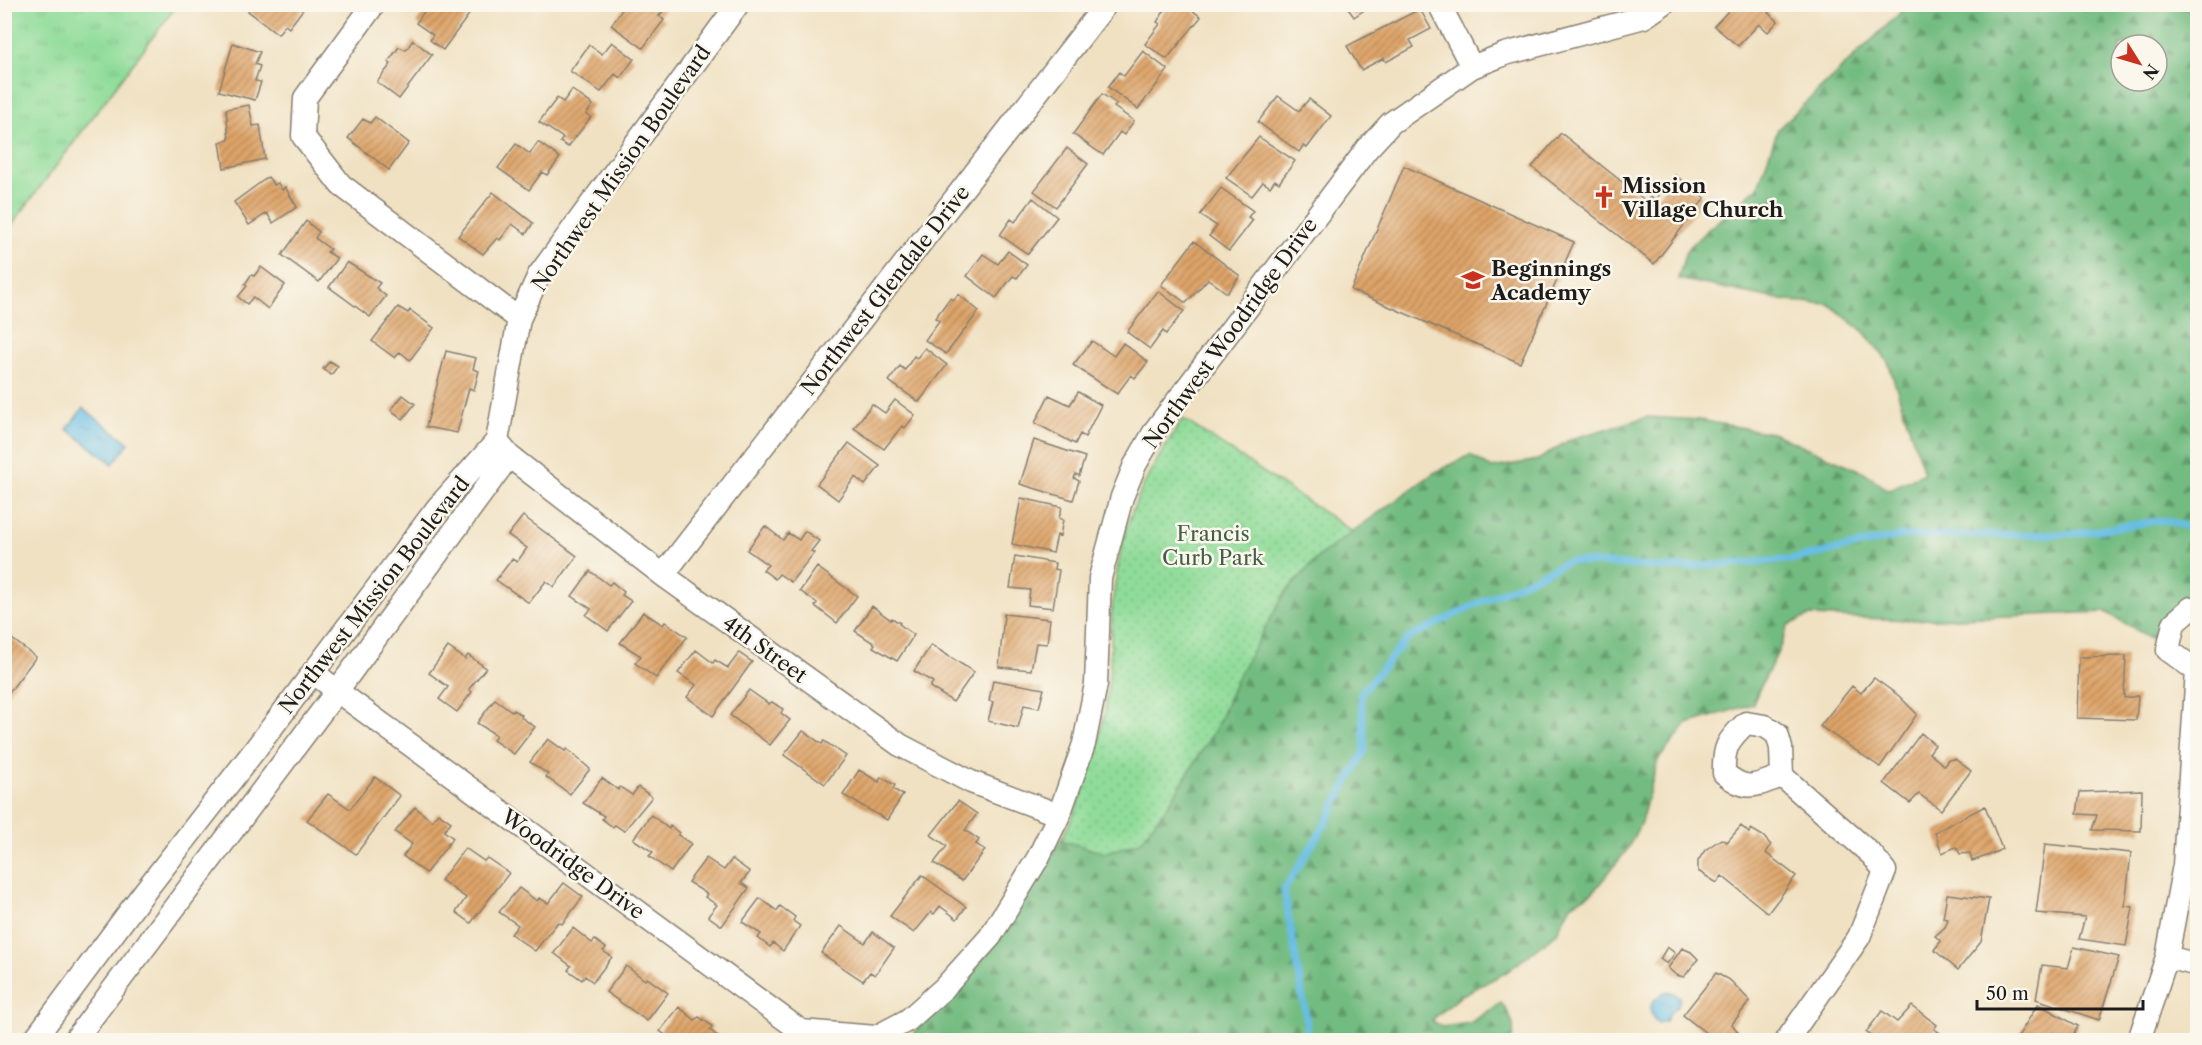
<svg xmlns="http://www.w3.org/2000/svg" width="2202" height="1045" font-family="'Libre Caslon Text',serif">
<defs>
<pattern id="grass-tufts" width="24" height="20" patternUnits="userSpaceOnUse" patternTransform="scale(1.5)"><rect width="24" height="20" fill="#8fdc99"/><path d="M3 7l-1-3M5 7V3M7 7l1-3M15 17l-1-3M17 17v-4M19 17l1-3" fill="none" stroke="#7bbc83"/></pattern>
<pattern id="forest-firs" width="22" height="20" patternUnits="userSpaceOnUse" patternTransform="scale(1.5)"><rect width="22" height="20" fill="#73bc81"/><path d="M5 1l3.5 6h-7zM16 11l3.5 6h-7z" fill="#5e9869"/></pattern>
<pattern id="park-dots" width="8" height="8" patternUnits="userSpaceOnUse" patternTransform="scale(1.5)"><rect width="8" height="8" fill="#8fdc99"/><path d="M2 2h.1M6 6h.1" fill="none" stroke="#7bbc83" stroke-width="1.8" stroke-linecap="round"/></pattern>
<pattern id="water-ripples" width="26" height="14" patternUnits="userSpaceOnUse" patternTransform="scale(1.5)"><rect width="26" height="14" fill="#67bee4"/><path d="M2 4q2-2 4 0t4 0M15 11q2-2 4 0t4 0" fill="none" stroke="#59a3c3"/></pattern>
<pattern id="building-hatch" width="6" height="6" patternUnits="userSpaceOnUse" patternTransform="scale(1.5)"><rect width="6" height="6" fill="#dea469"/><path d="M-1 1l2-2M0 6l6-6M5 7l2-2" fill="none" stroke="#b38556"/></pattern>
</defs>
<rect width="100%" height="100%" fill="#fbf7ec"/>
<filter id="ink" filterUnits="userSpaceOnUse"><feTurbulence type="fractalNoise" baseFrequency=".0167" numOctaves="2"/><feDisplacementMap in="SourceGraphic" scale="12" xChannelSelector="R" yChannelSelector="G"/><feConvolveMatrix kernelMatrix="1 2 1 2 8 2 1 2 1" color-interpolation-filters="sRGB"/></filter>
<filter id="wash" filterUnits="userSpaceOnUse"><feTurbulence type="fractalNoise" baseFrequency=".008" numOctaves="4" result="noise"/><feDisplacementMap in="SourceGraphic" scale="24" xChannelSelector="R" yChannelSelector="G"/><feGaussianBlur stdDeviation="1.35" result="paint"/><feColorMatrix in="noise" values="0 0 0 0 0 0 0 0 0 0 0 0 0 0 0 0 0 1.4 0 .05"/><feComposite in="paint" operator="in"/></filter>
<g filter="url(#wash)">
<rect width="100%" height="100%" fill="#f0e1c2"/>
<path fill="url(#grass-tufts)" stroke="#567c5a" stroke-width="1.5" d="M5,4L177,5L5,234L4,5Z"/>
<path fill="url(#forest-firs)" stroke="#486c4e" stroke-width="1.5" fill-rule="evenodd" d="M1903,5H2197V597L2191,596L2166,618L2152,639L2106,612L1909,620L1809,616L1788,625C1780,654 1764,676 1753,704L1687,724L1658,760L1641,822L1627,850L1593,892L1571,905L1556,934L1505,973L1462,995L1432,1020L1442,1027L1470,1023L1501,1003C1509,1012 1518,1028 1511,1040H918L914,1032L956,995L994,944L1061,840L1104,852L1171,801L1217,726L1237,678L1264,627L1285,593L1320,555L1434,473L1470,455L1492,468L1538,460L1571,439L1647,417L1699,420L1772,433L1864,472L1888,490L1924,473L1888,362L1865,333L1829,304L1787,301L1678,279L1686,251L1706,231L1758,187L1778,129L1900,13ZM2121,45H2157V81H2121Z"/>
<path fill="url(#park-dots)" stroke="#567c5a" stroke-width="1.5" d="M1183,419L1353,532L1320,555L1285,593L1237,678L1217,726L1171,801L1140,842L1104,853L1061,840C1086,794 1102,740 1108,688C1111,662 1111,636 1112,610C1114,584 1119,558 1125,533C1137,491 1159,455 1183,419Z"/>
<path fill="url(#water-ripples)" stroke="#426d80" stroke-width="1.5" d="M83,408L129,443L113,464L67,429Z
M1664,992L1674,993L1680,997L1678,1006L1672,1010L1666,1021L1658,1023C1644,1010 1652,1000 1664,992Z"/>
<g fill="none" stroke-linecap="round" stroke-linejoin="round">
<path stroke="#67bee4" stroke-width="7" d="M1308,1040L1306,1016L1284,890L1323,828L1365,750L1361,693L1407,639L1470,607L1569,561L1666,568L1789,560L1901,536L2072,534L2164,520L2198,530"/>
</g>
<g id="blocks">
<path fill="url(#building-hatch)" d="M253,4H307L289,28L285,25L278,34L248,11Z
M626,4H663L666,7L659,16L664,20L643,48L611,25Z
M1156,4H1184L1201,17L1167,59L1145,44L1160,24L1157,22L1165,10Z
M1345,4H1373L1354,17Z
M1731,4H1777L1768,13L1778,21L1768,32L1759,24L1738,46L1714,26L1733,6Z
M429,5H467L473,9L443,50L430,40L433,35L416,23Z
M1420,9L1431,29L1410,40L1414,47L1386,62L1384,58L1361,70L1347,46Z
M413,40L432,55L399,99L377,82L391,64L388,62L399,47L406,50Z
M612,42L634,59L620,78L615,74L601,92L570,71L589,45L602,54Z
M233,43L260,52L255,64L260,66L255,81L261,82L255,100L219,91Z
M1143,51L1168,70L1138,109L1108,87L1119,72L1124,76Z
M572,90L593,105L586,114L591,117L568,147L560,142L563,138L539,122L557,98L563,102Z
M1102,94L1117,104L1114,107L1134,121L1124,135L1120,132L1103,155L1073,134Z
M1278,96L1299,111L1309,99L1331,116L1307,148L1303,146L1299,152L1258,122Z
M249,105L253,126L260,125L265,159L224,168L220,142L229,140L226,109Z
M375,117L409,143L389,170L348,138L363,119L370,123Z
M1561,133L1647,202L1650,197L1655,200L1675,175L1705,198L1654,264L1532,167Z
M1259,137L1295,161L1279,183L1275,180L1270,187L1263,182L1252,196L1226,178Z
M538,142L560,158L547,175L542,172L529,190L498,168L516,144L530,154Z
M1067,148L1088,164L1056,207L1034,191Z
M1404,166L1574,242L1520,363L1351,290Z
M268,177L274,185L278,183L282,190L285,187L297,207L273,223L267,213L249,225L234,202Z
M1221,188L1253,211L1248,217L1253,220L1229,251L1209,236L1217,226L1200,215Z
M493,192L533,223L526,234L512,224L500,240L497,238L483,254L458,236Z
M1033,198L1057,217L1028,254L1000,235L1011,219L1015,222Z
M306,221L319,232L315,238L330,249L327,252L337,258L319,282L282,255Z
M1194,241L1240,276L1227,293L1208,279L1186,303L1161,285Z
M1008,251L1027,265L1017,278L1013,276L996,298L967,276L983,254L998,264Z
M347,262L380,283L376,288L386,296L370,317L329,287Z
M261,267L285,285L268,309L253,297L247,304L238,297L247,286L245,284L251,275L254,276Z
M1158,291L1184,311L1166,334L1163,331L1150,349L1127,332Z
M958,294L979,311L946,354L925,340L939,321L935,318L950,298L954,300Z
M398,307L408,313L410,310L434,328L410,360L400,352L395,358L372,341Z
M1092,341L1114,356L1123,343L1148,362L1135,378L1131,375L1117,394L1073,365Z
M925,348L947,365L919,402L889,381L900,366L905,370L914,356L917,358Z
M446,351L476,358L473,369L479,371L474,390L469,388L457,433L426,427Z
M330,361L338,366L331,375L323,369Z
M1078,392L1101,405L1085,437L1080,434L1075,444L1035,423L1049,395L1070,405Z
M403,395L415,404L403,419L391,410Z
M895,400L915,415L905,428L902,426L884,449L854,428L872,404L885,413Z
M1034,440L1085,457L1079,476L1076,474L1074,478L1079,481L1073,500L1020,484Z
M849,443L880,466L865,485L855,477L838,500L817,484Z
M1021,498L1062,507L1059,518L1063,520L1060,536L1057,535L1053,553L1012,544Z
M523,516L577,556L554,587L546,581L529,603L496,580L512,559L517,562L527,548L508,535Z
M765,526L783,540L788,533L799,540L805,531L819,541L811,551L814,553L791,582L779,574L775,579L763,570L768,565L747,550Z
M1015,556L1055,563L1054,569L1059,570L1053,608L1028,605L1030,590L1010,588Z
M817,567L857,596L837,623L815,606L817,603L800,591Z
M590,571L609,585L612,582L624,592L622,595L631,601L608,631L586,615L591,609L572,596Z
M872,606L891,620L892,618L900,623L899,624L914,635L897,661L873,647L875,644L855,631Z
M643,612L663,625L665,622L687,637L656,678L635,663L641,656L620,643Z
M1004,614L1050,619L1047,644L1036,643L1031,670L999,667Z
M4,633L36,657L4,699Z
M931,645L974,672L953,702L930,687L933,682L914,671Z
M448,647L465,659L468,655L486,668L469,689L472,692L457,712L439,699L448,687L429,673Z
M696,650L713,663L715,660L728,668L739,653L752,662L713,716L687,697L696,685L678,673Z
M2126,656L2124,698L2138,696L2136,720L2077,718L2079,657Z
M1874,678L1899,696L1917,714L1880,767L1820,726L1852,686L1861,693Z
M993,680L1044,689L1039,708L1024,705L1018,728L988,721L993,702L989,701Z
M749,690L769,704L772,702L783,709L781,713L790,720L770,745L730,715Z
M495,699L513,712L514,710L522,715L521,717L535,727L514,754L493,740L496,735L477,723Z
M803,731L822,744L824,741L846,756L825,784L784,755Z
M1921,733L1935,745L1929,753L1945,766L1947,760L1955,759L1971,771L1941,810L1919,794L1910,803L1884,783Z
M548,739L565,751L567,749L590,769L570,794L546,777L548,774L530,762Z
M859,770L879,782L881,777L895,785L893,789L903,795L887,820L843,795Z
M375,777L400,796L356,854L307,820L328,794L350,809Z
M602,778L618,790L620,787L632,795L638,787L652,797L624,831L615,825L613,827L602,819L604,816L583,803Z
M2142,790L2141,831L2092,830L2097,815L2077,814L2080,792Z
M958,801L977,814L965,830L979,840L976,844L985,850L962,881L934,863L947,846L931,835Z
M1985,806L2002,849L1990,855L1972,861L1970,853L1960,854L1956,847L1942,853L1935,832Z
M415,807L432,821L438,813L451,822L444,831L453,838L426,873L403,856L412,844L395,832Z
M651,815L669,829L670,826L679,833L678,835L691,844L671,872L649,856L653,852L633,839Z
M1741,826L1749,833L1751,829L1763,836L1771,845L1766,853L1796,876L1768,913L1722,876L1717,883L1698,871V861L1705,850L1721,839L1727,842Z
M2045,844L2131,853L2125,906L2133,907L2126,946L2079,939L2085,917L2036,913Z
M465,848L484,861L487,858L509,873L471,923L456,912L466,898L441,880Z
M706,858L724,870L732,859L750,872L741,883L749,888L722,926L708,916L717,905L705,897L707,894L688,882Z
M922,875L966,907L957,919L940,906L934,914L931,912L914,933L890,916Z
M564,883L583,897L562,924L558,922L535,951L511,934L518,925L499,912L519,888L537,901L539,898L548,903Z
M1947,894L1989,899L1981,942L1958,970L1934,950L1941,941L1935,936L1945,927L1948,919L1943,918Z
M760,898L777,911L780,906L795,917L793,921L800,926L783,951L773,943L770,947L758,938L761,934L742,922Z
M841,926L865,943L873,932L894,948L875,975L870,972L863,981L821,953Z
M573,928L592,943L595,940L606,948L603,951L612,957L593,982L585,976L582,980L568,970L571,966L554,953Z
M1667,947L1675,953L1667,964L1660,959Z
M2074,947L2119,957L2099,1020L2036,999L2042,965L2068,968Z
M1682,948L1691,952L1698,959L1684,977L1676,975L1668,968Z
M626,966L645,980L647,978L668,993L647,1021L606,992Z
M1716,973L1731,981L1750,1001L1732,1024L1738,1032L1731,1040H1715L1683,1015Z
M2038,1004L2078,1026L2070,1040H2016Z
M1912,1006L1937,1025L1934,1029L1942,1034L1938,1040H1877L1866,1032L1882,1011L1897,1022Z
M679,1007L695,1020L699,1017L712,1026L710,1030L719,1037L716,1040H672L660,1031Z"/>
</g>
</g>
<g filter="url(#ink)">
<use href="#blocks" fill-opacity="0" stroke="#867e6f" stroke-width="1.5"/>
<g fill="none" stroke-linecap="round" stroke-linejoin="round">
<g stroke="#867e6f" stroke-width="25">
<path id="minor" d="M374,4L305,98L303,136L341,185L519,319
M1439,4L1472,67
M500,445L509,456L663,575L900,745L971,782L1059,815
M663,575L1106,4
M2197,671L2168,650L2174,623L2191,608L2198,609
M313,672L337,691L801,1031L876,1037L908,1020L944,988L990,937L1038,858L1059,815L1084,744L1096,684L1100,578L1122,497L1135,465L1156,429L1367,149L1391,123L1472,67L1505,54L1644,17L1663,4
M1746,723L1765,726L1777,734L1781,748L1782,776C1756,785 1747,793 1724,773C1723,747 1728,740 1746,723Z
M1782,776L1872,855L1885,871L1859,937L1787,1040
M2167,957L2198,965
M34,1040L142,895L254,751L438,507L497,441L519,319L539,275L738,4
M75,1040L337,691L509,456
M2139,1040L2167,957L2184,865L2197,671"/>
</g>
<use href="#minor" stroke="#fff" stroke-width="22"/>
</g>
</g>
<defs>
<g id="church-bare" transform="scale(1.8)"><path d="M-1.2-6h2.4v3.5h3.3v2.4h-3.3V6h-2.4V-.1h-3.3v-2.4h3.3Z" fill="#c8321e" stroke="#fbf7ec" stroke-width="2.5" paint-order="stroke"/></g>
<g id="school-bare" transform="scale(1.8)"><path d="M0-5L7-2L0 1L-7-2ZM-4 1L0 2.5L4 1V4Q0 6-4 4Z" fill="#c8321e" stroke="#fbf7ec" stroke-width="2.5" paint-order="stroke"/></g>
</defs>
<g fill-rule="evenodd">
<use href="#church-bare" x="1604" y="197"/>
<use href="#school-bare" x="1473" y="280"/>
</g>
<g text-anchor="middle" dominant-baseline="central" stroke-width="5" stroke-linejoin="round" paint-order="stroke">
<g font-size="21" fill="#1c1c1c" stroke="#fbf7ec">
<text transform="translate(621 168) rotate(-55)">Northwest Mission Boulevard</text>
<text transform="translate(885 290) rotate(-52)">Northwest Glendale Drive</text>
<text transform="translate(1230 333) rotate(-54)">Northwest Woodridge Drive</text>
<text transform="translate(374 595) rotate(-52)">Northwest Mission Boulevard</text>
<text transform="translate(765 649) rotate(36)">4th Street</text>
<text transform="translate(573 864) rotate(36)">Woodridge Drive</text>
</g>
<g font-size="21" font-weight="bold" fill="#1c1c1c" stroke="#fbf7ec" text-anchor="start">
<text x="1622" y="185">Mission<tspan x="1622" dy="24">Village Church</tspan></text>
<text x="1491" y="268">Beginnings<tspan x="1491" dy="24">Academy</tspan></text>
</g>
<g font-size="21" fill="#445f48" stroke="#fbf7ec">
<text x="1213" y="533">Francis<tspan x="1213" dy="24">Curb Park</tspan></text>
</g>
</g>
<rect width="2202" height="1045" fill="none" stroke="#fbf7ec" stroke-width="24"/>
<g transform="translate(2139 63) rotate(127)"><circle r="28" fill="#fbf7ec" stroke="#a29f99" stroke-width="1.5"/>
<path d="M0-4.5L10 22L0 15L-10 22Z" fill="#c8321e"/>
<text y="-9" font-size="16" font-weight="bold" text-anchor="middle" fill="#1c1c1c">N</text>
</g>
<path d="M1977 1000v9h166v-9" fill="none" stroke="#1c1c1c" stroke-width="3"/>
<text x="1986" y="1000" font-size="18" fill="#1c1c1c" stroke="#fbf7ec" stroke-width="4.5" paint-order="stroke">50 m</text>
</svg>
